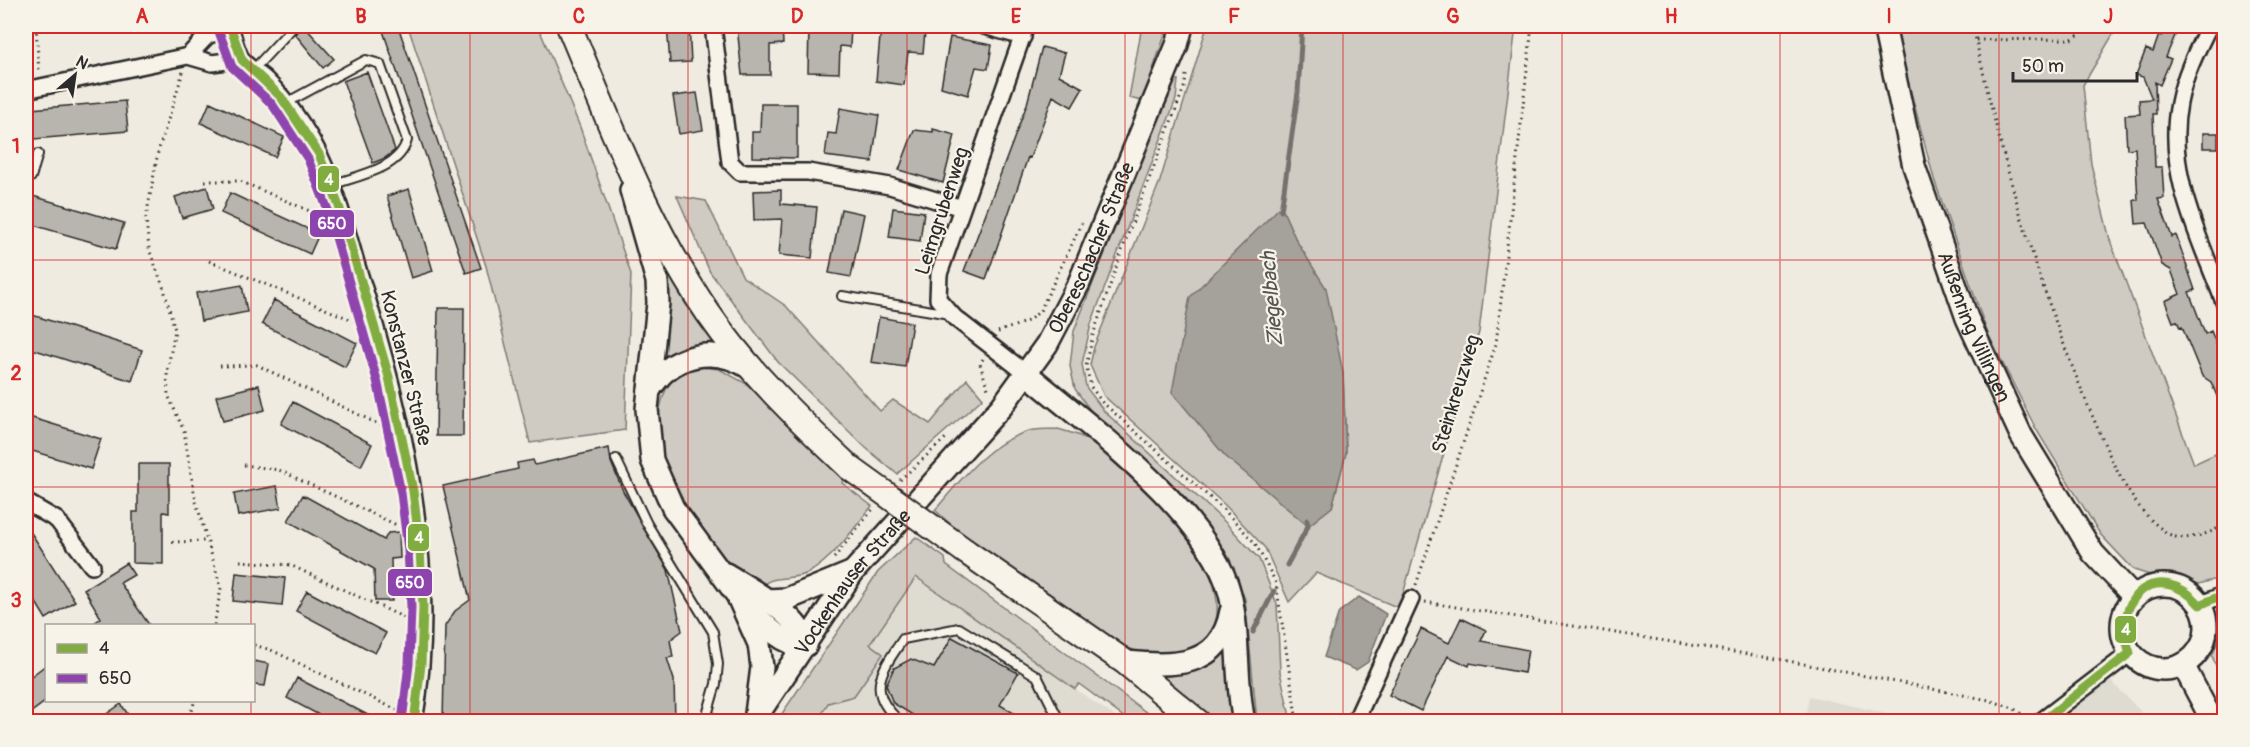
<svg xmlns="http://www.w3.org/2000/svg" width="2250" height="747" font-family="Pangolin,sans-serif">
<rect width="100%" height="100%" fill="#efebe0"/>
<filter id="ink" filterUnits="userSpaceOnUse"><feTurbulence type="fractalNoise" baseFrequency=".0167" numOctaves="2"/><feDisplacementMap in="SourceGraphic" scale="12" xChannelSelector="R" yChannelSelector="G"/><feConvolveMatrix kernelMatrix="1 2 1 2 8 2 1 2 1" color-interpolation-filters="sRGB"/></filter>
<g filter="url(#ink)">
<path fill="#dedbd1" d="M916,577L1121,721L818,722L828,703L854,696L880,652L870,644Z
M2111,681L2150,721L2054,722L2064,713Z
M1809,696L1920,721H1805Z"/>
<path fill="#cfcbc2" stroke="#7d7b76" stroke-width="1.5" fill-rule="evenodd" d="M408,26H538L580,127L631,274L625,430L530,443L486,266Z
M1142,26H1168L1142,101L1129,98Z
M1207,26H1516L1479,332L1399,608L1316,573L1289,602L1265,548L1226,506L1104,396L1090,365L1094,347L1160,181ZM1281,207L1296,240L1343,373L1346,453L1332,507Z
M1897,26H2118L2083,85L2091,164L2110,240L2194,464L2224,450V577L2199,584L2173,575L2153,576L2134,570L2100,534L2036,429L1987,332L1934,179L1899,47Z
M1178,80L1176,99L1091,324L1082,364L1086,387L1104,411L1225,522L1259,559L1277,604L1280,672L1291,721H1257L1245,599L1227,560L1218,543L1179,496L1095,417L1075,389L1070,366L1074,331L1173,81Z
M677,196L706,201L743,277L786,306L880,411L893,400L930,424L967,379L983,398L897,474L866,448L778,362L710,272Z
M659,258L685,303L720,351L662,366Z
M700,367L719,369L747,384L844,478L842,483L872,506C853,529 836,556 810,572C796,581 772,574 762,586C744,577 729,566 714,551C678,513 646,449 663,397C666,388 673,376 682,372C687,370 694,369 700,367Z
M1058,429C1067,432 1077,434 1084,438C1132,469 1267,590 1198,648C1182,661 1157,659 1138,652C1114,643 1094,625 1073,610C1034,583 995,557 957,530L935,510C961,480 986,445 1026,432C1035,428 1048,430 1058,429Z
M916,537L945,558L946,565L1158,721H1129L1079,684L1075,689L916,577L870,644L883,654L854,696L828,703L818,721H777L878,572Z
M2224,625V685L2212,656Z
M1231,630L1236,721H1212L1154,673C1201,673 1202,665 1231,630Z"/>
<path fill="#a4a29a" stroke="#74726e" stroke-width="1.5" d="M1281,206L1296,240L1326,288L1343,373L1346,453L1332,507L1308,526L1225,456L1172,392L1190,297Z
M1359,597L1386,614L1368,662L1356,670L1324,657L1339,612Z"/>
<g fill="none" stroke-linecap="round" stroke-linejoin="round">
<path stroke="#74726e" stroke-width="5" d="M1281,211L1298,92L1302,26
M1287,565L1308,526L1307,520
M1253,632L1274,591"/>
</g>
<path fill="#b8b5ae" stroke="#2b2b2b" stroke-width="1.5" d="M304,26L334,59L323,68L295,34Z
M390,26H398L481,268L466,273L382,28Z
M667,26H689L691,62L670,63Z
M737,26H782L783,44L770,45V75H742Z
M809,26H851L850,47L840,46L839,73L808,72Z
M881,26L925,32L923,53L908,52L904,85L876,81Z
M2167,26H2179L2166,57L2171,59L2160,85L2155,82L2156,114H2153L2155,167H2162L2164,198L2158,199L2172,237L2176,235L2185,261L2195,290L2189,292L2205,334L2211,331L2224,363V413L2211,382L2202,376L2182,327L2180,328L2177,321L2173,322L2165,301L2180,294L2171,270L2162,265L2147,223L2136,224L2134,200H2138L2135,148L2127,149L2125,115L2140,114L2139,100L2152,99L2143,77L2136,75L2146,49L2153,52L2159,35L2162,36Z
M950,37L992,45L988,69L976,67L968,95L941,87Z
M1042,47L1065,53L1059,75L1083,88L1072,107L1053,96L1030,158L1028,157L986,279L964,271L1027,104Z
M367,72L395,150L385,158L373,163L343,81Z
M697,93L703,130L679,134L673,96Z
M125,101L128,131L34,139L31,109Z
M210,102L284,137L275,157L201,123Z
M761,104H797V158L752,157V132H760Z
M840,108L879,115L872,162L825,156L828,133L836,134Z
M933,129L955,135L943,183L899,170L914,130L933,132Z
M2203,133H2218V148H2203Z
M207,187L213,209L182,218L175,197Z
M409,189L433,271L411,278L387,196Z
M781,190V204L817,207L812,258L779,255L782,219L754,220L753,191Z
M230,193L319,234L310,254L221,213Z
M26,194L124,223L116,249L26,223Z
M893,208L924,212L920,241L889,237Z
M841,209L864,214L851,277L829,273Z
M242,285L247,312L201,321L196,293Z
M274,300L357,343L345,367L262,324Z
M438,308H464L463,436H436Z
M26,313L142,350L132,381L26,347Z
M879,317L912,323L905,367L871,362Z
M259,385L265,410L223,421L216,396Z
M293,402L372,444L361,466L281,424Z
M26,416L101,439L91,469L26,449Z
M609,448L611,462L623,491L668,570L682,631L670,640L673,657L667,658L674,680L675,722H443L445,626L455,611L470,600L443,486L518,469L517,463L533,460L535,465Z
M138,464H169V513L163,512V564L133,563V512H138Z
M277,486L281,508L238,516L234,494Z
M303,495L384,540L388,533L399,532L400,558L391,559L392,601H375L374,569L288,521Z
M26,525L75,601L46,619L26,586Z
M126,563L134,575L120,583L150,626H90L101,618L84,589Z
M236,573L285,578L282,606L233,601Z
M307,591L386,633L375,653L296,611Z
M1461,618L1486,630L1481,641L1528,650L1524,673L1470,663L1469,666L1448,656L1421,711L1389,695L1421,629L1449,643Z
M952,637L1018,673L1000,705L1029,722H924L893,703L886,685L894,668L911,659L934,668Z
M254,661L269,664L265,686L254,685Z
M46,665V701L26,716V680Z
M297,678L381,722H332L287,698Z
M121,704L133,722H95Z"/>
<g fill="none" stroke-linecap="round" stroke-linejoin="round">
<g stroke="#2b2b2b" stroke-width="12">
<path id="lane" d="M254,69L294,26
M286,103L366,60L380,64L407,140C400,169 357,176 331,185
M26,176L31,177L38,154
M842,296L950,314
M616,459L647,524L713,632L718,664L716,684L705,722
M901,722C864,692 882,670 903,639L959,628L1037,676L1060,722"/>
</g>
<g stroke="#2b2b2b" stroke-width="20">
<path id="street" d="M230,26C233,36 236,51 242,60C248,68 259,73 266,80C287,101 306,128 319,154C336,190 346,228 357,266C403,410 441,570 414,722
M713,26L730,162L740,172H808L890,186L962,208
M984,26L1023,37
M1026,26L939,274L938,299L955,318L1027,374
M2209,26C2197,50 2184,76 2179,103C2165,172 2200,239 2224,302
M188,56L207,36L230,27
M26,90L188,56L212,63L242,59
M26,502L57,520L92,566
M2200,605L2224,594
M1355,722L1411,599
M2040,722L2130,653"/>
</g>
<g stroke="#2b2b2b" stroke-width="26">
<g id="secondary">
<path id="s1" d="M1884,26L1914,166L1967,318L2021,435L2093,553L2134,597"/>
<path d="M631,190L657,281L658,303L647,409L652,460L673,508L737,595L759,644L762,667L756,714"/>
<path d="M1027,374C1089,426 1210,514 1230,594C1240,635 1235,680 1244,722"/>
<path d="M649,391C671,354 714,344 750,368"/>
<path d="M726,574C751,590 800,614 806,645"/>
<circle cx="2164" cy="627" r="42"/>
<path d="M767,600L787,599L853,572"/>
<path d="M746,605C761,621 783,647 806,645"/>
<path d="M1125,662C1171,666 1220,670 1231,611"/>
<path d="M2183,665L2213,722"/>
<path id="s2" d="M753,722L853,572L1002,406L1047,344L1079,283L1177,45L1182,26"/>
</g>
</g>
<g stroke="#2b2b2b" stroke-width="28">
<path id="primary" d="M569,26C610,123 648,225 708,313C748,371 799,420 850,468
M965,551L1125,662L1198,722"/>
</g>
<path stroke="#2b2b2b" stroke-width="3" stroke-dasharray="1.5 4.5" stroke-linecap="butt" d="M36,26L39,72
M1973,26C2001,159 2039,290 2092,415C2109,454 2128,505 2163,530C2174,539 2183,539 2197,536C2208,533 2217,531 2224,522
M1976,40L2072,39L2092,26
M183,72L158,152L146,218L149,249L164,289L175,330L167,372L168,395L184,431L195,498L221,588L214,626
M1186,75L1185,85L1125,242L1093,335L1086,366L1091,387L1102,402L1225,511L1255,543L1276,583L1297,722
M205,181H240L326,218
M209,261L357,322
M998,332L1028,321L1040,311L1082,223
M983,359L980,364L989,392
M220,366L257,365L386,428
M244,465L279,470L403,528
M900,480L948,436
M172,542L206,541
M834,558L873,509
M240,561L290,565L407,619
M1416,585L1496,344L1532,26
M1425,602L1783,660L1989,700L2013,708L2027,718
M254,645L271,650L399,711
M220,718L229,722
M188,722L195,700"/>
<use href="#lane" stroke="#f7f3e8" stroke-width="8"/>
<use href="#street" stroke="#f7f3e8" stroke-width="15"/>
<use href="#secondary" stroke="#f7f3e8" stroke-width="21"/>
<use href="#primary" stroke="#f7f3e8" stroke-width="24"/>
<g stroke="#2b2b2b" stroke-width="28" stroke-linecap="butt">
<path id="primary-bridge" d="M850,468L965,551"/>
</g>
<use href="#primary-bridge" stroke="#f7f3e8" stroke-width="24"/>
<g stroke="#f7f3e8" stroke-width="14">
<path id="bus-1" d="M230,26L242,60L281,97L319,154L340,209L389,377L413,491L420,549L423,607L421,665L414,722
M2041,722L2130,653C2110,596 2159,558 2200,605L2224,594"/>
</g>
<g stroke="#f7f3e8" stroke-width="14">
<path id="bus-2" d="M218,29L232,67L272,104L308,159L329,213L377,380L401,493L408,550L411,607L409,664L402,721"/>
</g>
<use href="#bus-1" stroke="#80ac40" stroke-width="9"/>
<use href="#bus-2" stroke="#8e44ad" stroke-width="9"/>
</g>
</g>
<path fill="none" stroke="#d62828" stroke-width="1.5" stroke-opacity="0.55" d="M251,26V626M470,26V722M688,26V722M907,26V722M1125,26V722M1343,26V722M1562,26V722M1780,26V722M1999,26V722M26,260H2224M26,487H2224M251,700V722"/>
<g text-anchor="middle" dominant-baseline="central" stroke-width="4.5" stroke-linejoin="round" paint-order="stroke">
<g font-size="20" fill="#2b2b2b" stroke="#f7f3e8">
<text transform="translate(942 211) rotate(-72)">Leimgrubenweg</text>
<text stroke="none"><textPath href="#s2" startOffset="586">Obereschacher Straße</textPath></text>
<text stroke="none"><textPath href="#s1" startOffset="315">Außenring Villingen</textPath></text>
<text transform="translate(406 368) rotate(76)">Konstanzer Straße</text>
<text transform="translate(1456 394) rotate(-73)">Steinkreuzweg</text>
<text stroke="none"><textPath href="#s2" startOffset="172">Vockenhauser Straße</textPath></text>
</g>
<g font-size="21" font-style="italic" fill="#555552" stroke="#f7f3e8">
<text transform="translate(1272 299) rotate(-95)">Ziegelbach</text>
</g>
</g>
<g stroke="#f7f3e8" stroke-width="2">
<rect x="317" y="165" width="23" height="28" rx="6" fill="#80ac40"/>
<rect x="309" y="209" width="46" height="29" rx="6" fill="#8e44ad"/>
<rect x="407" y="523" width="23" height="29" rx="6" fill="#80ac40"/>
<rect x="387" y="568" width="46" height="29" rx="6" fill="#8e44ad"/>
<rect x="2114" y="615" width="23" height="29" rx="6" fill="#80ac40"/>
</g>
<g font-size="16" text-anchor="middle" font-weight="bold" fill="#fff">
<text x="329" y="185">4</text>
<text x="332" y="229">650</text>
<text x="419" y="543">4</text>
<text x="410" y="588">650</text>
<text x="2126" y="635">4</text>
</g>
<rect width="2250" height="747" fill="none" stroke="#f7f3e8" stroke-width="66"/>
<rect x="45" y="624" width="210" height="78" fill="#f7f3e8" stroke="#a5a39c" stroke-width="1.5"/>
<rect x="57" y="644" width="30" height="9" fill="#80ac40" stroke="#a5a39c" stroke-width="1.5"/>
<text x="99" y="654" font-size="18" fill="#2b2b2b">4</text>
<rect x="57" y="674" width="30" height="9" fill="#8e44ad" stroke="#a5a39c" stroke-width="1.5"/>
<text x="99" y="684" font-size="18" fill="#2b2b2b">650</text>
<g transform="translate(75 75) rotate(29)" stroke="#f7f3e8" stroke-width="4.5" paint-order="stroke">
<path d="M0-4.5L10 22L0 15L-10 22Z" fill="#2b2b2b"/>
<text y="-9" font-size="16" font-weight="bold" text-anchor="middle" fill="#2b2b2b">N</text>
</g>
<path d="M2013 72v9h124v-9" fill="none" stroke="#2b2b2b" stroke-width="3"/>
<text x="2022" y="72" font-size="18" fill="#2b2b2b" stroke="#f7f3e8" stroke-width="4.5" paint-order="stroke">50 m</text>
<rect x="33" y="33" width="2184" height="681" fill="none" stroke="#d62828" stroke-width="2"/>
<g font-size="20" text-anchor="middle" font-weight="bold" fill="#d62828">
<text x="142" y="23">A</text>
<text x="361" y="23">B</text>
<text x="579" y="23">C</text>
<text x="797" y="23">D</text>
<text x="1016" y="23">E</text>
<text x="1234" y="23">F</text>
<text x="1453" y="23">G</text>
<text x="1671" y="23">H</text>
<text x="1889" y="23">I</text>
<text x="2108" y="23">J</text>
<text x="16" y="153">1</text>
<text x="16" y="380">2</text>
<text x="16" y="607">3</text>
</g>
</svg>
